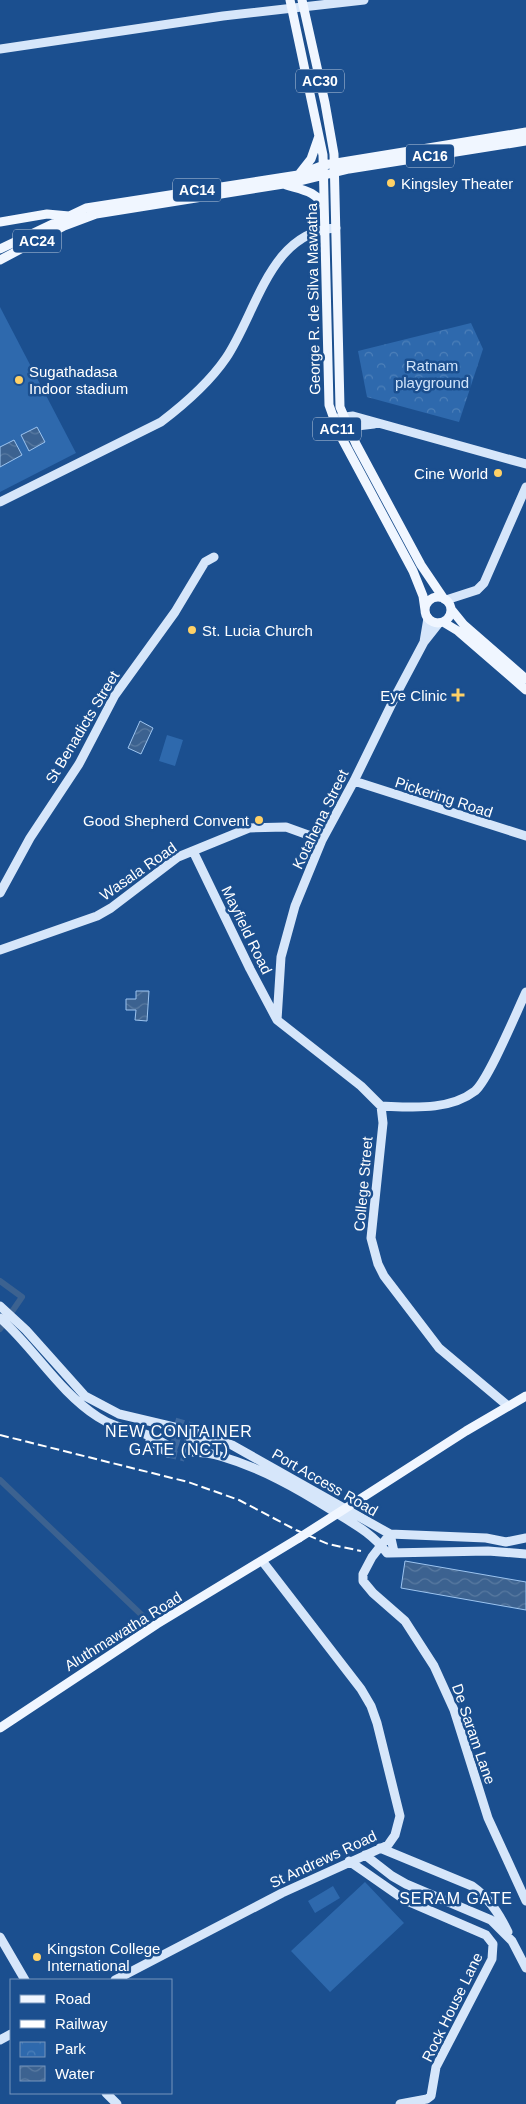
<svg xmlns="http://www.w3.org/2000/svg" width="526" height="2104" font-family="Helvetica,sans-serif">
<defs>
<pattern id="park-crowns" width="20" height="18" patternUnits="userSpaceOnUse" patternTransform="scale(1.25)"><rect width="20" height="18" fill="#2e69ad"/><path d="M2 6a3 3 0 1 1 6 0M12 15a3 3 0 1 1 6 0" fill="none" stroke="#4d80b9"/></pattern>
<pattern id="water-waves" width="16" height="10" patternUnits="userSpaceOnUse" patternTransform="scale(1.25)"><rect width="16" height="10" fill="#3c6290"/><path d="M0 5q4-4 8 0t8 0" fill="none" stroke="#597aa1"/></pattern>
</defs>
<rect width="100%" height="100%" fill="#1b4f8f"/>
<path fill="#2e69ad" d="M0,307L76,453L0,492Z
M167,735L183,740L175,766L159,761Z
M365,1882L404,1923L330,1992L291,1951Z
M333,1886L340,1898L315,1913L308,1901Z"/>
<path fill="url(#park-crowns)" d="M471,323L483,349L459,422L367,397L358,351Z"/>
<path fill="url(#water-waves)" stroke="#9cc4f0" d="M37,427L45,442L29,451L21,435Z
M14,440L22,455L0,467V447Z
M140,721L153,728L141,754L128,748Z
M136,991H149L147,1021L135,1020L136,1010H126V999H136Z
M405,1561L526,1582V1610L401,1588Z"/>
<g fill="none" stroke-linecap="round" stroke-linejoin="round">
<path stroke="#3c6290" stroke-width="6" d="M0,1281L22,1297L0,1329
M0,1480L148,1621"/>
<path stroke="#3d69a0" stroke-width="9" stroke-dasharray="9 4.5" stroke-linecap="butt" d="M175,1422L192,1427
M172,1433L190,1438
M171,1440L188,1445
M169,1446L186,1451
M168,1453L185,1457"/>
<path stroke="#d6e6fa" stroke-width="9" d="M0,49L223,16L364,0
M338,418L353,416L526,464
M339,433L357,426L374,424
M0,502L161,422C186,403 209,383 226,358C257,312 270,231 336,228
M446,600L477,590L484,583L526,487
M424,642L428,618
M354,781L526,836
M193,851L250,969L277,1020L361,1086L381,1106L383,1123L371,1238L378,1264L384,1276L439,1348L508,1406
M0,893L30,838L79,764L115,695L175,612L205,562L214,557
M0,950L97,916L111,908L178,857L249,828L286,827L322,840
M277,1020L281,957L295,906L322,840L354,781L398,691L424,642L439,623
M381,1106C412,1107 449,1111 475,1091C489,1079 516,1013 526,992
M0,1306L26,1330L85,1396L119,1414L174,1427
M0,1318C34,1348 59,1392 98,1417C113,1427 128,1429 145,1434C153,1437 161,1442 169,1446
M191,1431L232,1445L390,1534L394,1552
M190,1438L206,1441
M150,1440L168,1453
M186,1451C197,1453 209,1452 220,1456C261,1468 297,1488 333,1511C354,1524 372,1533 387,1553
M526,1538L506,1542L486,1538L390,1534L372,1557L363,1574V1581L373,1593L405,1621L434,1666L454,1710L488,1818L526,1901
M389,1553L488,1551L526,1554
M380,1848L472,1886C489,1898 499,1913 508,1932
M365,1855L392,1876L406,1884L491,1920L512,1941L526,1968
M349,1861L405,1900L486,1935L493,1944L492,1959L436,2067L431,2096L427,2099L400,2104
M0,1937L25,1980
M115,1980L282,1893L388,1845L395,1835L400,1816L377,1723L371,1706L361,1689L263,1562
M0,2040L11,2034
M106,2093L117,2104"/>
<path stroke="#f0f6ff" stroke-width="9" d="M290,0L323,155L329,405L339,433L413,571L423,596L425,610
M302,0L325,103L334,154L340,407L356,444L421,565L444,599
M300,173L311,159L319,136
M286,185C303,190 317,191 324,208
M0,222L47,214L69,216
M0,249L86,208L298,175L324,165L526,132
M0,260L64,226L96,214L296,182L349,169L526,141
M425 610a13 13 0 1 1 26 0a13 13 0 1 1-26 0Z
M451,609L464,625L526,679
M443,622L458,631L526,690
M357,1501L466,1431L526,1396
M0,1728L157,1624L299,1538"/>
<path stroke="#fff" stroke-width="2" stroke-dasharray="9 4" stroke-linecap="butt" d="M0,1435L188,1482L239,1500L296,1530L328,1544L361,1551"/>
<path stroke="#f0f6ff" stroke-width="9" d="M299,1538L357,1501"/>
</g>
<g fill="#ffd166" stroke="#1b4f8f" stroke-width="2">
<circle cx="391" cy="183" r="5"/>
<circle cx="19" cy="380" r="5"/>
<circle cx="498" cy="473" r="5"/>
<circle cx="192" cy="630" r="5"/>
<path d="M455.5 687.5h5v5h5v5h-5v5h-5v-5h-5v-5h5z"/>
<circle cx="259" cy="820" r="5"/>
<circle cx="37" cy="1957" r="5"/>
</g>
<g text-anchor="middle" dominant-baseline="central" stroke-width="5" stroke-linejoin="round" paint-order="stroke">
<g fill="#1b4f8f" stroke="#bbcadd" stroke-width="1">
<rect x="296" y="69.5" width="48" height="23" rx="4"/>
<rect x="406" y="144.5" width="48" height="23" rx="4"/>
<rect x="173" y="178.5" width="48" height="23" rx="4"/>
<rect x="13" y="229.5" width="48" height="23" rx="4"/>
<rect x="313" y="417.5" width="48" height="23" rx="4"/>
</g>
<g font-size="14" font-weight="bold" fill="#fff">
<text x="320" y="81">AC30</text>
<text x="430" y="156">AC16</text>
<text x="197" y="190">AC14</text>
<text x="37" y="241">AC24</text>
<text x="337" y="429">AC11</text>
</g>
<g font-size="15" fill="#fff" stroke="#1b4f8f" text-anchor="start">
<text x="401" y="183">Kingsley Theater</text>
<text x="29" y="371">Sugathadasa<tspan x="29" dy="17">Indoor stadium</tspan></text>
<text x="488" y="473" text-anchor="end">Cine World</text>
<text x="202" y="630">St. Lucia Church</text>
<text x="447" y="695" text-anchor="end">Eye Clinic</text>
<text x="249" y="820" text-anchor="end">Good Shepherd Convent</text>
<text x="47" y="1948">Kingston College<tspan x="47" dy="17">International</tspan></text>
</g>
<g font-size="15" fill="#fff" stroke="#1b4f8f">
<text transform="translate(313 299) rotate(-91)">George R. de Silva Mawatha</text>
<text transform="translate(82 727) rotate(-59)">St Benadicts Street</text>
<text transform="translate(444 797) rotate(18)">Pickering Road</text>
<text transform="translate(320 819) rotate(-64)">Kotahena Street</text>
<text transform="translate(138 871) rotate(-35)">Wasala Road</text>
<text transform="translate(247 930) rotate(64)">Mayfield Road</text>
<text transform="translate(363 1184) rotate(-85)">College Street</text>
<text transform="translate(325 1482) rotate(30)">Port Access Road</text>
<text transform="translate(123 1631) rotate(-32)">Aluthmawatha Road</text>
<text transform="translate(474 1734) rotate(71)">De Saram Lane</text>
<text transform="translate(323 1859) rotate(-25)">St Andrews Road</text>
<text transform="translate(452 2007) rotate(-64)">Rock House Lane</text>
</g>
<g font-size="15" fill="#cfe3fa" stroke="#1b4f8f">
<text x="432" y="365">Ratnam<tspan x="432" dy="17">playground</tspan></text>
</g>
<g font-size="16" letter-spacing="1" fill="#fff" stroke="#1b4f8f">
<text x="179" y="1431">NEW CONTAINER<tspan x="179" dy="18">GATE (NCT)</tspan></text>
<text x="456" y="1898">SERAM GATE</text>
</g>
</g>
<rect x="10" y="1979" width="162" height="115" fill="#1b4f8f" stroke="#7695bc"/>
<rect x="20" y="1995" width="25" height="8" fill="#f0f6ff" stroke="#7695bc"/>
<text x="55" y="2004" font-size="15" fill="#ffffff">Road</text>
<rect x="20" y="2020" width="25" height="8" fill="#ffffff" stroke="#7695bc"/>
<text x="55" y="2029" font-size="15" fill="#ffffff">Railway</text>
<rect x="20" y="2042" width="25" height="15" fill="url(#park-crowns)" stroke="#7695bc"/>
<text x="55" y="2054" font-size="15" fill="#ffffff">Park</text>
<rect x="20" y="2066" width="25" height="15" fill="url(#water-waves)" stroke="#7695bc"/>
<text x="55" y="2079" font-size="15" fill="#ffffff">Water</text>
</svg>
